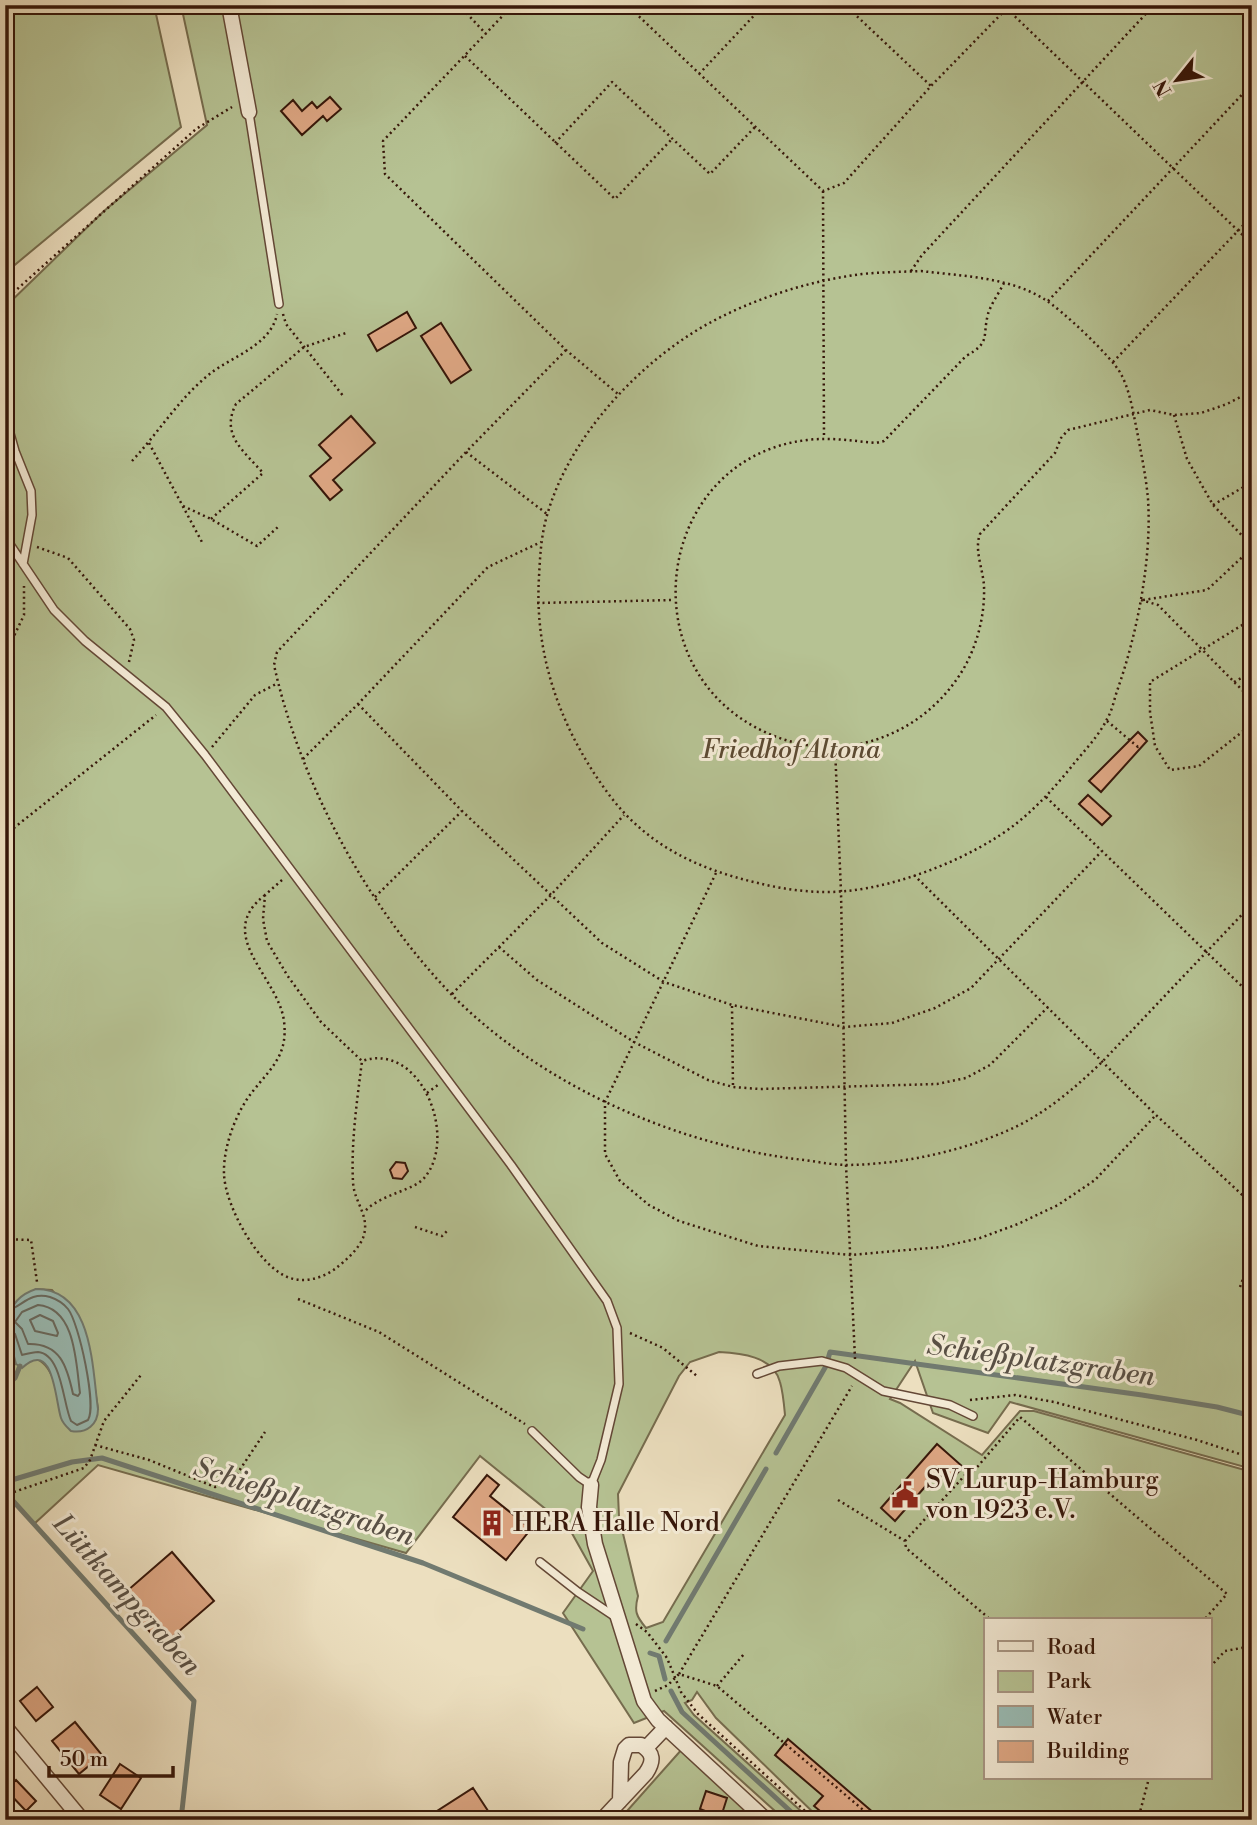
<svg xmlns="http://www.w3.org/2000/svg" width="1257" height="1825" font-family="'Libre Bodoni',serif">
<rect width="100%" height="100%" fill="#ecdfbf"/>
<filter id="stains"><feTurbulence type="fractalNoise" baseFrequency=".00286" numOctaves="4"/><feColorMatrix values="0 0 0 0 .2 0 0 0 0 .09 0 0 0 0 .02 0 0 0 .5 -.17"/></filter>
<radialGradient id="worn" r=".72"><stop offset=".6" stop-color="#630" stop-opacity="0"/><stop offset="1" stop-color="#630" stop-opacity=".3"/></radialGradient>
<path fill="#b6c293" stroke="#766c4e" stroke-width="2" fill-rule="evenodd" d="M5,5H154L181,127L5,273Z
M181,5H1252V1469L1010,1402L988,1433L933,1413L915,1361L890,1399L900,1403L982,1455L1020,1411H1034L1252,1472V1820H821L716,1718L697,1692L692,1700L685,1703L694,1715L811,1820H785L664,1711L634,1723L563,1613L593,1571L569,1528L480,1456L406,1553L98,1465L34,1524L17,1505L5,1512V1327L16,1364L37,1359C55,1367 59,1399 61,1416L98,1409L89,1350L83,1326L52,1290L36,1289L5,1311V307L104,211L207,125ZM719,1352C740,1353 773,1356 780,1382C783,1392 784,1404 785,1415L663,1622L646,1628C636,1616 634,1611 638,1596L619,1517L618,1494L679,1376L690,1362ZM986,1620H1210V1778H986Z
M683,1748L761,1820H619Z"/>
<path fill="#99bcb5" stroke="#717a70" stroke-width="2" d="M36,1289C93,1289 92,1367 98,1409C98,1424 87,1434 71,1431C67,1427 63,1424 61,1418C55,1400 54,1338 22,1368L16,1364C7,1331 0,1301 36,1289Z"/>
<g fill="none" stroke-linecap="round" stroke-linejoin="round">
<path stroke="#68695f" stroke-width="2" d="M38,1305C76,1308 76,1364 80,1393L78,1396L73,1394C67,1366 60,1343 28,1344L22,1329L15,1322L22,1312Z
M5,1311C21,1309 28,1291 50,1297C56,1299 64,1304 68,1309C79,1323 97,1406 88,1420L77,1425L71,1421C63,1404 62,1354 38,1352C33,1352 26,1354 22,1355L15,1334L5,1329
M40,1315L53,1321L58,1333L57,1336L35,1331L30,1320Z"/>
<path stroke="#717a70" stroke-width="5" d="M828,1359L830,1352L1142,1395L1217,1407L1252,1416
M5,1387L15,1378L20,1366
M776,1453L826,1366
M5,1482L72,1462L102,1458L423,1563L583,1629
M5,1492L194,1701L181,1820
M666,1641L766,1469
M650,1653L659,1656L665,1679
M671,1691L682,1712L800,1820"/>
</g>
<path fill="#dea784" stroke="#361609" stroke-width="2" d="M330,97L341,109L327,121L323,116L302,135L281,111L293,100L302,111L312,102L317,108Z
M407,312L416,328L377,351L368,335Z
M441,323L471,370L451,383L421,336Z
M351,416L375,443L333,480L342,490L330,500L310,476L331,458L319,445Z
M1138,732L1147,741L1101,792L1089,781Z
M1088,795L1111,816L1102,825L1079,804Z
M396,1162L405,1163L408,1171L402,1179L393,1178L390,1170Z
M937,1444L963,1467L949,1482L938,1472L895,1521L881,1508Z
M487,1475L499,1485L490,1496L531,1529L506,1560L453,1517Z
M172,1552L214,1601L162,1646L120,1597Z
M37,1687L53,1707L36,1721L20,1701Z
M75,1722L102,1755L79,1774L52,1741Z
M788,1739L882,1820H831L814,1806L823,1796L775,1755Z
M120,1764L141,1778L121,1809L100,1795Z
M16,1780L36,1801L26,1811L6,1790Z
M473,1788L494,1820H423Z
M706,1791L727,1798L720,1820H705L708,1812L700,1809Z"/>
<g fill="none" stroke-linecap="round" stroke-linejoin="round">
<g stroke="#644836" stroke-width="10">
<path id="lane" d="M249,113L279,304
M5,416L15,451L31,491L32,515L23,564
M5,537L54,610L85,641L166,707L205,755L511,1165L607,1301L617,1328L619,1384L601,1460L591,1485L579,1477L532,1431
M757,1374L779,1366L822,1361L846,1368L883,1391L950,1405L973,1416
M540,1562L578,1592L617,1618"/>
</g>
<g stroke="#644836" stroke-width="17">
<path id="street" d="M229,5L249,112
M591,1485L589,1507L595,1544L644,1701L658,1720L766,1820
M5,1727L82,1820
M646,1748L666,1727
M602,1820L646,1773C654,1761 654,1753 641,1745H629L625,1749L621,1762L620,1801"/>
</g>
<path stroke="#361609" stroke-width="2.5" stroke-dasharray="2 3.5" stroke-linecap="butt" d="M459,5L486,34
M513,5L383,141L385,174L566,350L618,394
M627,5L823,191L844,183L931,86L1010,5
M845,5L931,86
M1003,5L1252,244
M465,56L615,199L672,139
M699,74L764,5
M555,143L612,82L710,174L755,127
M823,191L824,438
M911,271L922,255L1154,5
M921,271C961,276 1009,277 1044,299C1061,309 1112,357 1121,374C1130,391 1133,412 1137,431C1141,453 1146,476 1148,499C1152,559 1137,635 1117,691C1114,700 1112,711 1107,719C1099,736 1083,752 1072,766C1055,787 1038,806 1017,823C974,857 901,886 846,891C818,894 786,890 758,883C698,869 648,846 610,796C562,732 534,657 539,577C540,557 541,538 546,519C567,440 635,366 704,326C752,299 808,281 862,274C882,272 901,272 921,271Z
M1004,283C999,293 991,304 988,314C982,338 991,342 966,356L884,441L876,443C853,441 831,437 807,440C655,458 626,670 767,733C796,746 830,751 860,744C905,734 941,707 964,668C978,643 985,614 984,586C983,569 974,550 980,534L1055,453L1061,438L1068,430L1150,410L1174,415L1201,413L1227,404L1252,391
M5,300L196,129L232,107
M1048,301L1252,84
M283,314L286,324L344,397
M566,350L466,452L277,652L274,665C300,783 367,906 450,993C540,1085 678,1146 804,1160C819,1162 834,1165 848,1165C903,1164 959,1152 1009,1130C1045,1114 1075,1088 1103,1061L1252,904
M1113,362L1252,216
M1174,415L1187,459L1213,505L1252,546
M149,443L203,544
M466,452L547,514
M132,461C159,432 180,397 211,373C233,356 271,345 277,314
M1213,505L1252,482
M183,506L211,519L257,546L278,527
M211,519L263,473C244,451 220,435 236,404L304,347L346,333
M37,547L68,558L130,629L134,640L129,662
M1141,600L1158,605L1252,700
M1143,600L1207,590L1252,548
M537,603L674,600
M1252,619L1150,682V712L1155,746L1170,770L1199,766L1252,724
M5,655L24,615V586
M1234,682L1252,672
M358,704L462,811L602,943L664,982L732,1005L844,1027L892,1023L935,1008L971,988L1102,851
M1107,721L1138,747L1139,746
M212,747L255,695L278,683
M835,747L841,892L846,1165L855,1359
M303,759L358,704L488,567L541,542
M1046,797L1252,996
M5,835L156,715
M716,873L605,1102V1154L620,1181L649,1205L679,1221L758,1246L850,1255L941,1247L980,1238L1018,1224L1058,1205L1095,1180L1156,1115
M914,875L1156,1115L1252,1204
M282,880L265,895L263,919L267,941L287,975L321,1022L362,1061C421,1041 458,1137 425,1177C414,1191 383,1193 365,1211
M265,895C213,935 278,976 284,1021C288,1055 272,1067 253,1091C236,1112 223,1147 224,1174C225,1206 259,1268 290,1278C306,1283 322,1278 335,1269C345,1261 358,1250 363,1238C371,1216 354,1203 353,1182C351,1142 357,1101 362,1061
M375,897L462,811
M499,947L537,980L634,1042L708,1080L733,1087L760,1089L937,1084L966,1078L990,1065L1048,1007
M452,994L550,896L624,815
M732,1006L733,1087
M427,1093L438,1085
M415,1227L442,1236L447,1231
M5,1239L31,1240L37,1282
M1240,1287L1252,1254
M298,1299L379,1332L525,1424
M630,1333L663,1348L697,1376
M970,1400L1015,1395L1054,1402L1197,1440L1252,1458
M95,1445L149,1460L215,1487L231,1483L265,1432
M5,1498L11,1493L84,1468L90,1460L104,1421L141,1375
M838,1500L905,1541L906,1548L991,1620
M905,1541L966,1474L973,1472L1020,1417L1227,1594L1204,1620
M636,1624L647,1632L667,1658L681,1692L698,1714L815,1820
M1210,1667L1225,1651L1252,1646
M679,1674L852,1386
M717,1686L744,1654
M655,1691L668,1685L679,1674L717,1686L875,1820
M137,1820L139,1812
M1135,1820L1140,1812L1149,1778"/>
<use href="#lane" stroke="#f3ead5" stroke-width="7"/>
<use href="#street" stroke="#f3ead5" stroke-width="14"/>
</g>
<defs>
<g id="civic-bare" transform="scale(2.1)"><path d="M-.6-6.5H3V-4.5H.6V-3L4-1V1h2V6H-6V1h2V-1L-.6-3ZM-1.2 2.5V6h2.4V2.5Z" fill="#8f2418" stroke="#f3ead5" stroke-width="2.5" paint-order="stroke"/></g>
<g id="building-bare" transform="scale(2.1)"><path d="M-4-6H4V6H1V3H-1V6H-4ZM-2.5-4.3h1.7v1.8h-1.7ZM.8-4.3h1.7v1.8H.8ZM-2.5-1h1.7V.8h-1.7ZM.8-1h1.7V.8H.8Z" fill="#8f2418" stroke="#f3ead5" stroke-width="2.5" paint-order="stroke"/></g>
</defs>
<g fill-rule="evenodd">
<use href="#civic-bare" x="905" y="1495"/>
<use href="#building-bare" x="492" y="1523"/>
</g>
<g text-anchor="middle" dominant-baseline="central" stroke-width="6" stroke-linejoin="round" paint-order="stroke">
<g font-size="26" font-style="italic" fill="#5c4a32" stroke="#f3ead5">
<text x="791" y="750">Friedhof Altona</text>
</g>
<g font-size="26" fill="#361609" stroke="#f3ead5" text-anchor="start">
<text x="926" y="1480">SV Lurup-Hamburg<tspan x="926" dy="30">von 1923 e.V.</tspan></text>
<text x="513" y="1523">HERA Halle Nord</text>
</g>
<g font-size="28" font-style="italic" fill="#595045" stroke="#f3ead5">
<text transform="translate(1041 1361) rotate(8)">Schießplatzgraben</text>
<text transform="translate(304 1502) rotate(18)">Schießplatzgraben</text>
<text transform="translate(127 1595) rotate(48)">Lüttkampgraben</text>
</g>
</g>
<rect width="1257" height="1825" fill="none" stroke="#ecdfbf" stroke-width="28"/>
<rect x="7" y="7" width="1243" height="1811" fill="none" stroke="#361609" stroke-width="3.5"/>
<rect x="14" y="14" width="1229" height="1797" fill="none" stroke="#361609" stroke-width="2"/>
<rect x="984" y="1618" width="228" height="161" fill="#f3ead5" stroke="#a79583" stroke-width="2"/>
<rect x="998" y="1641" width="35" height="10" fill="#f3ead5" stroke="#a79583" stroke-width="2"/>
<text x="1047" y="1654" font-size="21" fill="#361609">Road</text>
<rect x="998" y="1671" width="35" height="21" fill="#b6c293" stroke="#a79583" stroke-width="2"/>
<text x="1047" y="1688" font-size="21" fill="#361609">Park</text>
<rect x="998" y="1706" width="35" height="21" fill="#99bcb5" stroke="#a79583" stroke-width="2"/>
<text x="1047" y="1724" font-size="21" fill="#361609">Water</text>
<rect x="998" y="1741" width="35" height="21" fill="#dea784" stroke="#a79583" stroke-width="2"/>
<text x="1047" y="1758" font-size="21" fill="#361609">Building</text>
<g transform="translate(1177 80) rotate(240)" stroke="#f3ead5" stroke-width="5" paint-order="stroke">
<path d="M0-5L12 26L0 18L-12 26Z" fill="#361609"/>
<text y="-10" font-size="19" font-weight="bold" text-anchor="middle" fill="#361609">N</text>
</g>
<path d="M49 1766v10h124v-10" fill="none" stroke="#361609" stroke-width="3.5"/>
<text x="60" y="1766" font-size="21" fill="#361609" stroke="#f3ead5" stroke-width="5" paint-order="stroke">50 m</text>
<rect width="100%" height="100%" filter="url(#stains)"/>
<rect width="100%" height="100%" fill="url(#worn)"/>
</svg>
